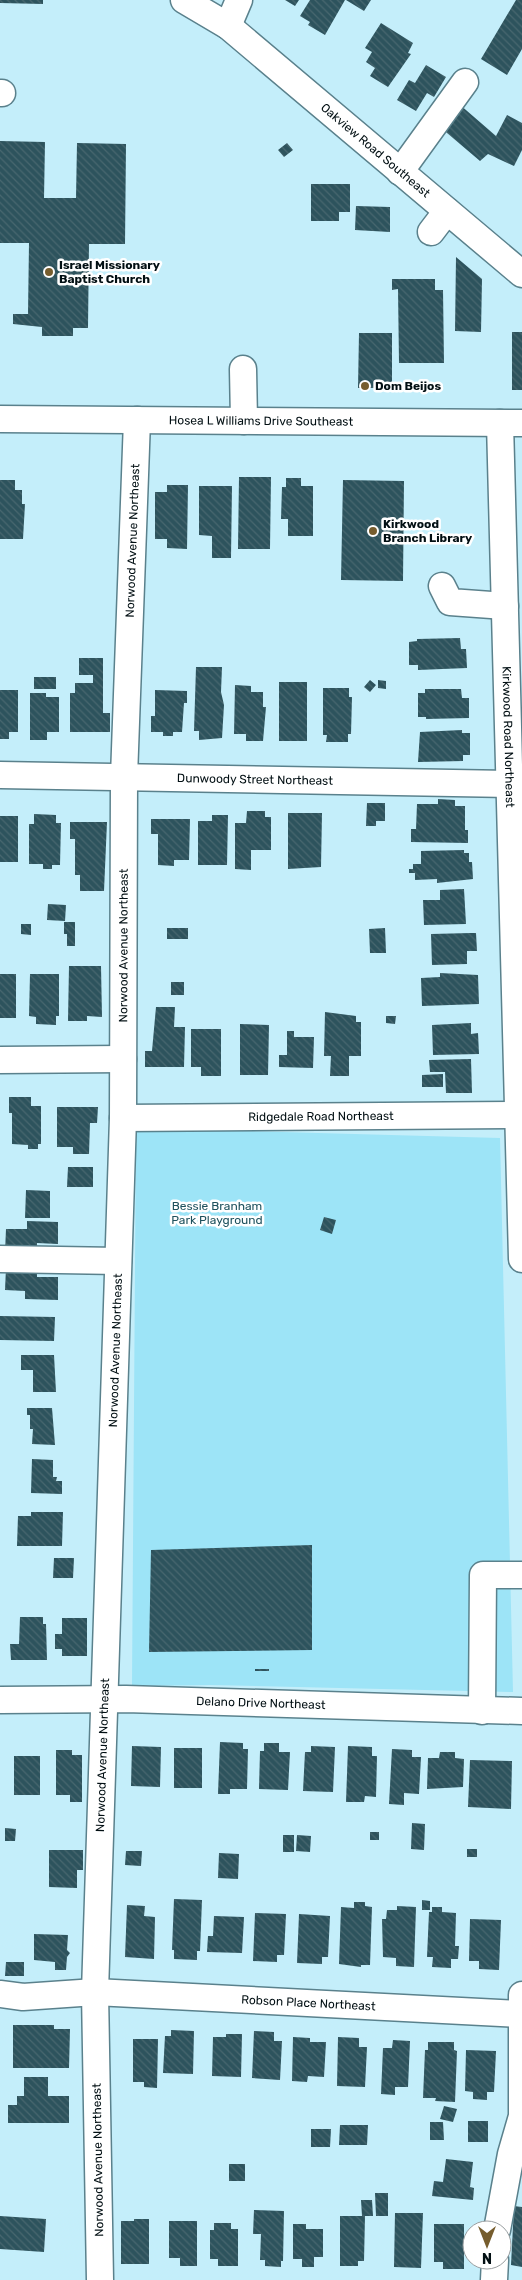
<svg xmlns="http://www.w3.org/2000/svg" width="522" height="2280" font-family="Rubik,sans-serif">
<defs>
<pattern id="building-back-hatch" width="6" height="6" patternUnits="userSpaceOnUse" patternTransform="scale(1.25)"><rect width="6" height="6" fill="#2d535d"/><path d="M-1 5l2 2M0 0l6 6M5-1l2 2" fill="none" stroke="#48676f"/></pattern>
</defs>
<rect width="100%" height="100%" fill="#c4eefa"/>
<path fill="#9de4f7" d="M136,1128L500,1138L513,1692L210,1685L132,1686Z"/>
<path fill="url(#building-back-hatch)" d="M0,0H43V4L0,3Z
M285,0H299L295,6Z
M310,0H345L325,35L308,25L310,22L300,16Z
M346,0H371L364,11Z
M516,0H522V49L507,75L481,59Z
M381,23L413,43L408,53L411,54L388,87L370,76L375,68L366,62L372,52L365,48Z
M426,65L446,77L434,97L427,93L416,111L397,100L409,80L415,83Z
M459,104L496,136L507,115L522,123V150L514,166L488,154L480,161L440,127Z
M0,141L45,142L44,198H76L77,143L126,144L125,244H89L88,328H73V336H42V327L13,324V314H28L29,243H0Z
M287,143L293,150L284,157L278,150Z
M311,184H350V212H339V221H311Z
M356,206L390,207V232L355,230Z
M456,257L482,279L481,332L455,331Z
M392,279H435V290H443L444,363H399L398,289L392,290Z
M512,332H522V390H512Z
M359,333H392V388H358Z
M239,477H271L270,549H238Z
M286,478H301V486H313V536H288V519H281L282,487H286Z
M0,480H15V490H22V504H25L23,539H0Z
M343,480L404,481L403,581L341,580Z
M167,485H188L187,549L167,548V539H155V492H167Z
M199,486H232L231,558H212V536L199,535Z
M460,638L461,649H466L467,668L418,670V665H409V642L417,641V639Z
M79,658H103V713H110V732H70V693H75V683H93V675H79Z
M196,667H222L221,692L224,705L222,738L199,740V731H194Z
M34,677H56V689H34Z
M370,680L376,685L370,692L364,687Z
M378,680L386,681V689L378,688Z
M279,682H307V741H279Z
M235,685L251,686V692H263V707H266L263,741H246V734H234Z
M323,688H349V697H352L351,734H348V742H326L327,735H323Z
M425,689H461L462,698H469V718L426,719V717H418V693H425Z
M0,690H18V732H9V739H0Z
M155,690L187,691V703H184L182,732H173V736H163V732H151V716H155Z
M30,693H46V697H59V732H47V740H30Z
M462,730V733H470V755H463V761L418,762L420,732Z
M438,799L455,800V806H465V830H468V843L411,842V829H416L417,804H438Z
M367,803H385V821H376V826H366Z
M247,811H265V817H271V850H251V870L235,869V823H246Z
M288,813H322L321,867L288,869Z
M34,814L56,815V823H61L60,865H52V869H43V864H29V824H34Z
M212,815H228L227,865H198V821H212Z
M0,816H18V862H0Z
M151,819H190L189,860H174V866L158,865V834H151Z
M70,822H107L104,891H80V875H75V839H70Z
M464,850V853H469V862H472L473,879L437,883V879L415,880V873H409V869H413V864H421V851Z
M464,889L466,924L424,925L423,900H440V890Z
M48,904L66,905L65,921L47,920Z
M64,922H75V946H67V934H64Z
M21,924H31V935L21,934Z
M167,928H188V939H167Z
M385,928L386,953H370L369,929Z
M471,933H476L477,951H467V964L432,965L431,934Z
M69,966H101L102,1017L87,1016V1021H68Z
M440,973L478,975L479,1004L422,1006L421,978L440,977Z
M0,974H16V1018H0Z
M30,974H59V1016H56V1025L36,1024V1017L29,1016Z
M171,982H184V995H171Z
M156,1007H175L174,1027H185L184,1067H145V1051H152Z
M325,1012L356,1016V1022H361V1056H349V1076H330L331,1056H324Z
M386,1016H396L395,1024L386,1023Z
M471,1023V1034L478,1033L479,1054L433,1055L432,1025Z
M240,1024L269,1025L268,1075H240Z
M191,1029H221V1076H201V1067H191Z
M287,1031H294V1037H314L313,1068L279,1067V1055H287Z
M471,1059L472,1093H446L445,1072H430L429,1060Z
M443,1074V1087H422V1075Z
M9,1097H31V1106H41V1144H38V1149H28V1145L12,1144V1113H9Z
M57,1107H98L97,1123H90L89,1154H73V1147H57Z
M68,1167H93V1187H67Z
M26,1190L50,1191V1218H25Z
M324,1217L336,1220L332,1234L320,1230Z
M27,1221L58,1222V1244L37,1243V1252H5L6,1229H27Z
M6,1268L37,1269V1277H58V1300L25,1299V1291L5,1290Z
M0,1316L55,1317L54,1341L0,1340Z
M21,1355H54L56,1392H33V1370H21Z
M27,1408H52L55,1445L32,1444L33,1429H30V1415H27Z
M32,1459L53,1460V1477H57L56,1481H62V1494L31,1493Z
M31,1512H63L62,1546H17L18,1516H31Z
M312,1545V1650L149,1652L151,1550Z
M54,1558H74L73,1578H53Z
M20,1617H43V1624H46L47,1660H11L10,1644H19Z
M62,1618H87V1656H62V1649H55V1634H62Z
M255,1669H269V1671H255Z
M220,1742L243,1743V1749H248L247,1789H230V1794H218Z
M264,1743H279V1752H290L288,1790L259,1789L260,1751H264Z
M132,1746L161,1747L160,1787L131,1786Z
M311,1746L335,1747L333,1792L303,1791L305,1752H311Z
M348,1746L372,1747V1756H377L376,1797L365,1796L364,1802H346Z
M174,1748H202V1788H174Z
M392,1749L412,1750V1757H421L419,1794L404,1793V1805L389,1804Z
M56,1750H72V1755H82V1802H70V1795H56Z
M440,1752H455V1758L464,1759L463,1787L427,1789L428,1758H439Z
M14,1756H40V1795H14Z
M470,1760L512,1761L511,1809L468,1807Z
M412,1823L425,1824L424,1850L411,1849Z
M5,1828L16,1829L15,1841H5Z
M370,1832H379V1840H370Z
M283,1835H294V1852H283Z
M297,1835L311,1836L310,1852L296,1851Z
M467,1849H477V1857H467Z
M49,1850H83V1870H77V1888L49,1887Z
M126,1851H142L141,1866L125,1865Z
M219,1853L239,1854L238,1879L218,1878Z
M174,1899L202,1900L200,1951H197V1960L174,1959V1950H172Z
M422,1900L430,1901V1910H422Z
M354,1902H365V1906L372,1907L370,1965H361V1967L339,1964L341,1907L354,1908Z
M127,1905L145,1906L144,1916L155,1917L154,1959L125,1957Z
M397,1906L416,1907L414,1967L396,1966V1958L383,1957L382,1919H386L387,1910H397Z
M432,1907H442V1912L456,1913L455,1946H459L458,1959H451V1968L432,1967L433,1957H427L429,1912H432Z
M255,1913L286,1914L284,1955H277V1962L253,1961Z
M299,1914L330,1916L328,1957H322V1964L297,1963Z
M214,1916L244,1917L242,1953L207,1952L208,1936H213Z
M470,1919L501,1920L499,1970L479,1969V1961H469Z
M34,1934L68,1935L67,1950L70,1953L67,1957L66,1970H55V1962L34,1960Z
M6,1962H24V1976H5Z
M13,2025H54V2029H70L69,2068H13Z
M171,2030L194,2031L193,2074L163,2073L165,2036H171Z
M254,2031L274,2032V2041H282L280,2080L252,2078Z
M226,2034H242L241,2077L212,2076L213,2037H226Z
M293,2037L310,2038V2042H326L324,2077L308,2076L307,2082L292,2081Z
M338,2037L359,2038V2047H367L365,2087L337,2086Z
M133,2039H158L157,2088L144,2087V2082H133Z
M393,2040L410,2041L408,2087H395V2095L381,2094L383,2048H392Z
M428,2042H454V2050L457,2051L455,2102L435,2101L436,2098H423L425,2050H428Z
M466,2050L496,2051L494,2092H487V2100L473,2099V2092L465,2091Z
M24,2077H48V2096H69V2123H8V2105H17V2096H24Z
M444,2106L457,2109L453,2122L440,2119Z
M468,2121H488V2142H468Z
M430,2122H443L444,2140H430Z
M340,2125H368L367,2145H339Z
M311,2129H331L330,2147H311Z
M446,2159L473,2162L470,2187L474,2188L473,2200L432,2196L434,2181L443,2182Z
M229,2164H245V2181H229Z
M375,2193H388V2216H376Z
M361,2200H372L373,2216H365L364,2261H358V2266H340V2216H362Z
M514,2206L522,2207V2267L511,2265Z
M254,2210L284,2211L283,2261H281V2267L265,2266V2260H260L261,2234H253Z
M395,2213H423L421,2268L394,2267Z
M0,2216L46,2219L44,2252L0,2249Z
M134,2219H149V2264H121V2221H134Z
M169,2221H197V2266H180V2258H169Z
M214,2223H231V2229H238V2266H218V2259H210V2230H214Z
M293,2224H306V2229H323V2257H314V2267H302V2259H293Z
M434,2224H464V2269H443V2262H434Z"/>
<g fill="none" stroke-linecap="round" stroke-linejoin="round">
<g stroke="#5a818c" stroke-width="29">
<g id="minor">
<path id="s1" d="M184,0L228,26L522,274"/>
<path d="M228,26L239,0"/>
<path d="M0,93H2"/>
<path d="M400,172L465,82"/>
<path d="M431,232L447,211"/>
<path d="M243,369L244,421"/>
<path id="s2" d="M0,419L522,423"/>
<path id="s3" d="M500,423L522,1259"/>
<path d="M442,586L450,602L505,606"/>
<path id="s4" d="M0,775L510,784"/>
<path d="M0,1060L123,1059"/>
<path id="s5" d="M123,1118L518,1115"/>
<path d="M0,1259L118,1261"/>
<path id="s6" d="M0,1700L126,1699L522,1711"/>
<path d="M482,1711L483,1575H522"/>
<path id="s7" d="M0,1994L23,1997L95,1992L521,2014"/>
<path d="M497,2230L511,2154L522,2116V1995"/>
<path id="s8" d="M100,2280L95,1992L123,1118L124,777L137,420"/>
<path d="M494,2280L495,2260"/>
</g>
</g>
<use href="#minor" stroke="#fff" stroke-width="26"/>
</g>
<g fill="#765d2e" stroke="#fff" stroke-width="2">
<circle cx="49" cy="272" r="5"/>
<circle cx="365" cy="386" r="5"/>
<circle cx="373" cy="531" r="5"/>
</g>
<g text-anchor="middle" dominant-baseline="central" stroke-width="5" stroke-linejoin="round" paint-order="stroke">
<g font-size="12" fill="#020f13" stroke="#fff">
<text stroke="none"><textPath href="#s1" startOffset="244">Oakview Road Southeast</textPath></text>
<text stroke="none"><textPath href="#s2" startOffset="261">Hosea L Williams Drive Southeast</textPath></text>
<text stroke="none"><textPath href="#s8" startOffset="1740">Norwood Avenue Northeast</textPath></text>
<text stroke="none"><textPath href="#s3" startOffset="314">Kirkwood Road Northeast</textPath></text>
<text stroke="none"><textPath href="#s4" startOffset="255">Dunwoody Street Northeast</textPath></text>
<text stroke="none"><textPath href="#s8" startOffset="1335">Norwood Avenue Northeast</textPath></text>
<text stroke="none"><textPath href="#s5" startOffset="198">Ridgedale Road Northeast</textPath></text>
<text stroke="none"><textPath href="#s8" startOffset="930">Norwood Avenue Northeast</textPath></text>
<text stroke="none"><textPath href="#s6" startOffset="261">Delano Drive Northeast</textPath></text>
<text stroke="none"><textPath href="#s8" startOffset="525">Norwood Avenue Northeast</textPath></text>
<text stroke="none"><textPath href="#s7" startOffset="309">Robson Place Northeast</textPath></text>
<text transform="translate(98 2160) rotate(-91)">Norwood Avenue Northeast</text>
</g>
<g font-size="12" font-weight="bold" fill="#020f13" stroke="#fff" text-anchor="start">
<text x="59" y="265">Israel Missionary<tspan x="59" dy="14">Baptist Church</tspan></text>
<text x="375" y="386">Dom Beijos</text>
<text x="383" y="524">Kirkwood<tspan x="383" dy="14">Branch Library</tspan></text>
</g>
<g font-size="12" fill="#1e515d" stroke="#fff">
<text x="217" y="1206">Bessie Branham<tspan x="217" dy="14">Park Playground</tspan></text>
</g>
</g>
<g transform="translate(487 2245) rotate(180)"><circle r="24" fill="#ffffff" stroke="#9a9fa1"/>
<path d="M0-4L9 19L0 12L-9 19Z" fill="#765d2e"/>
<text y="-8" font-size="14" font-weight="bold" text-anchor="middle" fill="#020f13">N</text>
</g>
</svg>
